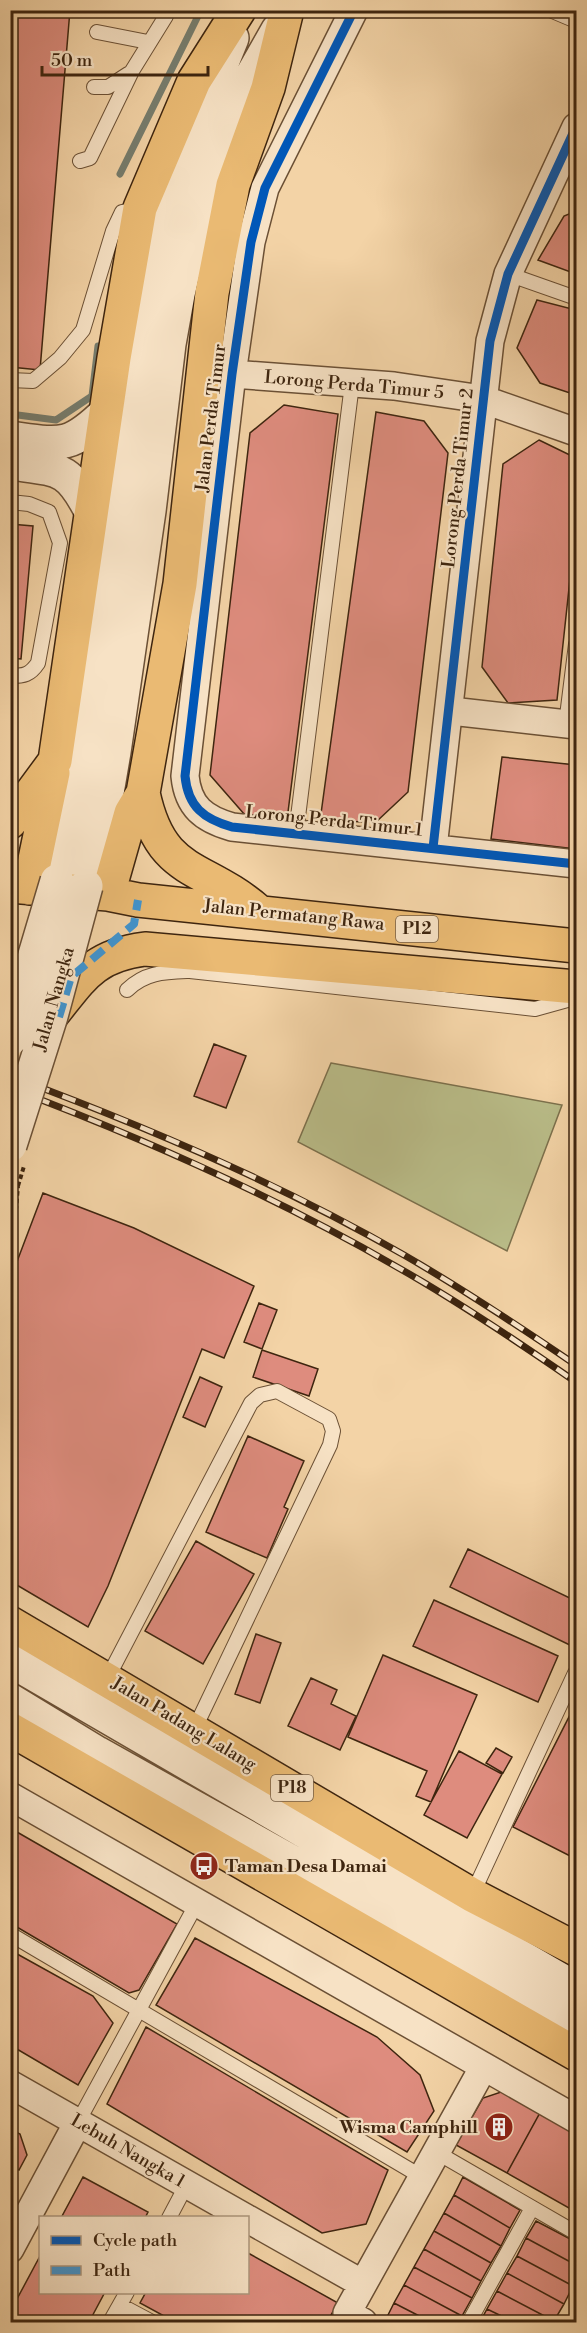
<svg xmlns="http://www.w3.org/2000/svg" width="587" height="2333" font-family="'Libre Bodoni',serif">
<rect width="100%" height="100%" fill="#f3d3a6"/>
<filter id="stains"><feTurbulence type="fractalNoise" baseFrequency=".00333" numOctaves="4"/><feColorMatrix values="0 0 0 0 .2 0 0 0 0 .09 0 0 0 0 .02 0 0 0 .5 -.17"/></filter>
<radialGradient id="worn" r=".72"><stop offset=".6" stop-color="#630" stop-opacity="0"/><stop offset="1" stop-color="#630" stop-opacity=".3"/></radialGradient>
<path fill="#b9bc88" stroke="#7c704c" stroke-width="1.5" d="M331,1063L562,1105L507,1251L298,1142Z"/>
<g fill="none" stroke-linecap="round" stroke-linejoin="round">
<path stroke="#767d6e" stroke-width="7" d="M120,174L201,10
M10,414L56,420L92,396L98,346"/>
</g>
<path fill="#de8c7e" stroke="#3e250f" stroke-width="1.5" d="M10,10H70L40,370L10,367Z
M576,211V274L538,260L564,216Z
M537,300L576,310V395L540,383L517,348Z
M284,405L338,414L287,820L245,815L210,775L250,433Z
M376,412L424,421L448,453L408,792L376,822L320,821Z
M539,440L576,458V523L557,700L508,703L482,667L503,464Z
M10,524L33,526L21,659L10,658Z
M502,757L576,765V849L491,839Z
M214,1044L246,1056L226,1108L194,1096Z
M43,1193L134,1228L254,1286L224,1358L202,1349L108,1586L88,1627L10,1581V1280Z
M259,1303L277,1310L262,1349L244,1342Z
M262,1350L318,1369L309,1396L253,1377Z
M200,1377L222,1387L205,1427L183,1417Z
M248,1436L304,1461L284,1507L288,1509L267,1558L206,1532Z
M196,1541L254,1574L203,1664L145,1631Z
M468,1549L576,1601V1648L450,1587Z
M434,1600L558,1656L538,1702L413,1646Z
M256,1634L281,1643L260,1703L235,1694Z
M383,1655L477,1695L431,1802L416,1796L427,1771L348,1737Z
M311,1678L337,1690L331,1704L356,1716L340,1750L288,1726Z
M572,1711L576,1714V1859L513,1827Z
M496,1748L512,1757L503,1773L486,1763Z
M459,1751L502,1774L467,1838L424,1815Z
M10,1828L177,1924L139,1990L129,1993L10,1923Z
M195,1938L377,2037L420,2075L434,2111L407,2152L156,2005Z
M10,1950L93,1996L113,2023L78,2085L10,2045Z
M146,2027L388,2170L366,2224L322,2233L107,2104Z
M507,2090L542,2109L507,2173L456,2145L483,2098Z
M542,2109L576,2130V2212L507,2173Z
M10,2129L20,2134L27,2155L19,2170L10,2166Z
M83,2177L148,2212L145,2218H61Z
M463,2177L520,2210L510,2228L454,2195Z
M454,2195L510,2228L501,2246L444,2213Z
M444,2213L501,2246L491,2263L434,2231Z
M536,2221L576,2242V2265L526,2238Z
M434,2231L491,2263L481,2281L424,2249Z
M526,2238L576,2265V2280L573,2286L517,2256Z
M424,2249L481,2281L472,2298L414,2267Z
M248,2253L338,2303L327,2322H175L140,2303L146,2292H248Z
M40,2256V2292H105L89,2322H10V2312Z
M517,2256L573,2286L564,2304L507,2273Z
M414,2267L472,2298L462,2316L404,2285Z
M507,2273L564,2304L554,2321L497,2291Z
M404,2285L462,2316L458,2322H431L394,2303Z
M497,2291L554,2321V2322H514L487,2309Z
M394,2303L431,2322L385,2321Z
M487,2309L514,2322H480Z"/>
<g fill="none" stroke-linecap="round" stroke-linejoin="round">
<g stroke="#6b5035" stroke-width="16">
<path id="service" d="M550,10L576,21
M97,32L148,42
M94,87H108L128,74
M80,161L90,158L132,71L166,16V10
M508,274L576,298
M10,380L33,381L60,358L83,330L113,231L122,212L140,208
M10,502L29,504L49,512L60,543L38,663C30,675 24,676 10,676
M566,724L576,644
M296,833L352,384
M127,990C145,972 165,972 190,971L535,1009L571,999
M107,1679L251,1403L260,1395L277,1391L329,1419L333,1431L330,1445L194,1730
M472,1895L575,1673
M10,1934L422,2177
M78,2122L197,1903
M436,2152L576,2233
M169,2218L187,2184
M120,2305L152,2322
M110,2322L127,2292
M469,2322L532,2208"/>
</g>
<g stroke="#6b5035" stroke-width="30">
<path id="minor" d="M354,10L265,188L251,242L232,374L185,776C188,807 204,819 232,827L576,864
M232,374L394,386L482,399L576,432
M451,711L576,725
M433,848L490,341L508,274L576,127
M10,1796L576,2119
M10,2084L246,2218
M248,2219L363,2284
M10,2249L78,2122
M363,2322L347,2313L483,2068"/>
</g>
<g stroke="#6b5035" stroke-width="36">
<path id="tertiary" d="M10,438C61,445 69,449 107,412
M10,463C60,470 68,466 92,513
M57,881L75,814L147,295L170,202L201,114L232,38
M86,886L102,822L114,752L149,511L169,344L178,294L190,243L221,146L245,88L278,30
M10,1660L576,1989
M10,1700L97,1753L576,2021"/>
</g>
<g stroke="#3e250f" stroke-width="36">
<path id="primary" d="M10,822L55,761L114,358L140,208L194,81L239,10
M10,886L108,894L138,900L576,946
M29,888L53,773
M108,894L131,813L143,793
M258,911C203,863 161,878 143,793L180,584L212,293L233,185L268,88L286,14
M51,1016C82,978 92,956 145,949L576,987
M10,1623L472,1895L576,1949
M10,1729L576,2054"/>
</g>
<path stroke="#3e250f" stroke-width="4" stroke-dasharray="4.5 3" stroke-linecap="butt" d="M14,1233L18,1186"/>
<use href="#service" stroke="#f7e2c5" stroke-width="14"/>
<use href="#minor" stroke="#f7e2c5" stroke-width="27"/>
<use href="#tertiary" stroke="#f7e2c5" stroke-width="33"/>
<use href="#primary" stroke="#eaba73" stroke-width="33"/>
<g stroke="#3e250f" stroke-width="7">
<path id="rail" d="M10,1076C145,1126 279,1183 404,1255C463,1289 520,1327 576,1365
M10,1088C143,1138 274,1196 397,1267C459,1302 518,1342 576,1382"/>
</g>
<use href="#rail" stroke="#f7e2c5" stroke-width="4.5" stroke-dasharray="14" stroke-linecap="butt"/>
<g stroke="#6b5035" stroke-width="36" stroke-linecap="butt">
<path id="tertiary-bridge" d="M10,1039L57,881
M10,1145L51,1016L86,886"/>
</g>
<path stroke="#3e250f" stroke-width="4" stroke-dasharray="4.5 3" stroke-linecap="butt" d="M18,1186L24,1166"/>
<use href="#tertiary-bridge" stroke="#f7e2c5" stroke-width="33"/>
<path stroke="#3f95d2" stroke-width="8" stroke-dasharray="15 8" stroke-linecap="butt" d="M59,1017L71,977L134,924L138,900
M10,1234L14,1233"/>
<g stroke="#f7e2c5" stroke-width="13">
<path id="cycleway" d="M354,10L265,188L251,242L232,374L185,776C188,807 204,819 232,827L576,864
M433,848L490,341L508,274L576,127"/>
</g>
<use href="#cycleway" stroke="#0057b8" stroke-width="9"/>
</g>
<defs>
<g id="bus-disc" transform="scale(1.5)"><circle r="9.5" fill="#8f2418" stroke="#f7e2c5"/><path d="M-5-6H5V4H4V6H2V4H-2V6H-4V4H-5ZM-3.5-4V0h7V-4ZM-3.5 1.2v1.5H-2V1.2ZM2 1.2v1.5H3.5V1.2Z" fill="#fff"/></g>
<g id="building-disc" transform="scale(1.5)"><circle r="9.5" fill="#8f2418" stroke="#f7e2c5"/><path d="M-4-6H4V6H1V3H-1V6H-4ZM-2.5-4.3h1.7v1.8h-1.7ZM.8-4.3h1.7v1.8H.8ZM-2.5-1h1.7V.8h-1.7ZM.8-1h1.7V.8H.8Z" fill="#fff"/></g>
</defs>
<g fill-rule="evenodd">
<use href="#bus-disc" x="204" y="1866"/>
<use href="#building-disc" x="499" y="2127"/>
</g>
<g text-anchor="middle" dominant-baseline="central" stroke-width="4.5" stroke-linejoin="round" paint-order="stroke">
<g fill="#f7e2c5" stroke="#765e46" stroke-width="1.5">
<rect x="396" y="916" width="42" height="26" rx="4.5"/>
<rect x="271" y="1775" width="42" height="26" rx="4.5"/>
</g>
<g font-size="16" font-weight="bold" fill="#3e250f">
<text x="417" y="929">P12</text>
<text x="292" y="1788">P18</text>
</g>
<g font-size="18" fill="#3e250f" stroke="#f7e2c5">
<text transform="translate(354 385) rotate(5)">Lorong Perda Timur 5</text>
<text transform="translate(211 418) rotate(-83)">Jalan Perda Timur</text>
<text transform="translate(458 478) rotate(-84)">Lorong Perda Timur 2</text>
<text transform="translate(334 821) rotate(6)">Lorong Perda Timur 1</text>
<text transform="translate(294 915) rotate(6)">Jalan Permatang Rawa</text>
<text transform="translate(54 999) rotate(-74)">Jalan Nangka</text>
<text transform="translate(184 1724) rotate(31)">Jalan Padang Lalang</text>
<text transform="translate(128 2151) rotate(30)">Lebuh Nangka 1</text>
</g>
<g font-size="18" font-weight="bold" fill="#3e250f" stroke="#f7e2c5" text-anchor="start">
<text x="225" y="1866">Taman Desa Damai</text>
<text x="478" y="2127" text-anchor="end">Wisma Camphill</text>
</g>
</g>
<rect width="587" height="2333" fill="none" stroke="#f3d3a6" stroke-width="36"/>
<rect x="12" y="12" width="563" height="2309" fill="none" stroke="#3e250f" stroke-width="3"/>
<rect x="18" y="18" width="551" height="2297" fill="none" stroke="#3e250f" stroke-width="1.5"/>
<rect x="39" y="2216" width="210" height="78" fill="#f7e2c5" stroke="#ad967c" stroke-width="1.5"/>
<rect x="51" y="2236" width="30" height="9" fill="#0057b8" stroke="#ad967c" stroke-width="1.5"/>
<text x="93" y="2246" font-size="18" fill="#3e250f">Cycle path</text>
<rect x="51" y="2266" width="30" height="9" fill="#3f95d2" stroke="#ad967c" stroke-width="1.5"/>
<text x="93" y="2276" font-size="18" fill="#3e250f">Path</text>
<path d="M42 66v9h166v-9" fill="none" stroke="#3e250f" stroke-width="3"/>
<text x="51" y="66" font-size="18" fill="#3e250f" stroke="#f7e2c5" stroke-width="4.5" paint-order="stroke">50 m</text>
<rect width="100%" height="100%" filter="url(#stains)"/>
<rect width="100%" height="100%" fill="url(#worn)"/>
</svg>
